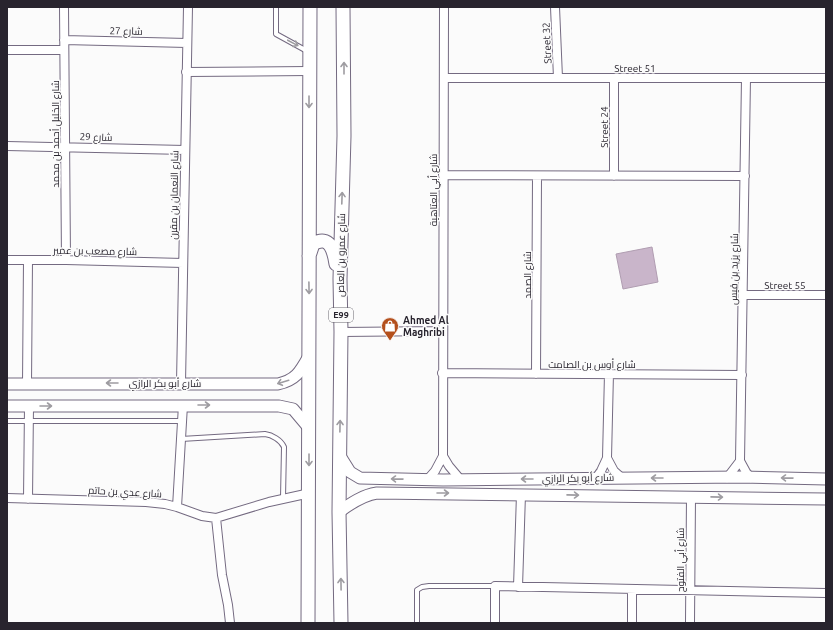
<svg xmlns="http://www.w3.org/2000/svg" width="833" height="630" font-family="Ubuntu,Cairo,sans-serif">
<rect width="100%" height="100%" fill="#fbfbfb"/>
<path fill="#c9b5ca" stroke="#b09db1" d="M652,247L658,282L623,289L616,254Z"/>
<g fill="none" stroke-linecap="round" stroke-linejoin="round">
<g stroke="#746a81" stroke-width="6">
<path id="lane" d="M276,7V34L307,51
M7,421H181
M181,439L265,434C272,435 281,440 284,447L283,498
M417,623V590L422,587L429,586H495"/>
</g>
<g stroke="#746a81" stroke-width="10">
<path id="street" d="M64,7L66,260
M555,7L558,78
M64,40L187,43
M7,50H64
M186,72L309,71
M444,78H826
M746,78L740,461L746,472L751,478
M7,146L185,150
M443,175L745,176
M614,176V78
M7,260H66L183,263
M743,295H826
M341,332L442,331
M442,373L742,375
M609,373L607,458L614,471L622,478
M536,374L537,176
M181,383L188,7
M27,384L28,260
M443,456L449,466L460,479
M596,478L601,471L607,458
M727,478L740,461
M428,479L435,471L443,456L444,7
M7,498L146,502L165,504L177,507L202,516L216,518L269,502L310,493
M28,499L29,406
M177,507L183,405
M216,518L222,575L228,605L230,623
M518,587L521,494
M632,589V623
M495,623V586L826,593
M690,623L691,497"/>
</g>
<g stroke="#746a81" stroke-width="13">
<path id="secondary" d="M7,384H278C296,380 300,372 309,356
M7,406H279L293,409L309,428
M340,456L350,472L360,478L443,480L741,477L826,479
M339,512C351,503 363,495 377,493L826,499"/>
</g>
<g stroke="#746a81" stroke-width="15">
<path id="primary" d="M309,256L313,244C330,234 334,251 336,264
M308,623L310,7
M341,623L339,512L341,332L340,279L344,136L343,7"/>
</g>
<use href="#lane" stroke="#fff" stroke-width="4"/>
<use href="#street" stroke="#fff" stroke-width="8"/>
<use href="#secondary" stroke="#fff" stroke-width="11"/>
<use href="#primary" stroke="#fff" stroke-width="13"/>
</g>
<defs><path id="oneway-shaft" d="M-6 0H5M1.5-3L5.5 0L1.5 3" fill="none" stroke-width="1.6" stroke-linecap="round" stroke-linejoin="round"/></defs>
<g stroke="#9e9ca1">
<use href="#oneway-shaft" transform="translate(293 43) rotate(28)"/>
<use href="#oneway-shaft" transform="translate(344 68) rotate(-90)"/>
<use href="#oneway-shaft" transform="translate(309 102) rotate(90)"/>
<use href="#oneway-shaft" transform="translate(342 198) rotate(-88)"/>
<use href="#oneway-shaft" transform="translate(309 288) rotate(89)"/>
<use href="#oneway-shaft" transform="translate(283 382) rotate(163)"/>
<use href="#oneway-shaft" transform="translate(112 383) rotate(180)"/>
<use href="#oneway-shaft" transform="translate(204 405)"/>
<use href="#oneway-shaft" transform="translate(46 406)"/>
<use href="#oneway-shaft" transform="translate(340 426) rotate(-89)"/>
<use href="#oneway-shaft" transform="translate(309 460) rotate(90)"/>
<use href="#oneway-shaft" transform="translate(657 478) rotate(180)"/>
<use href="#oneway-shaft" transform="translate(787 478) rotate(-179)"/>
<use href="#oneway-shaft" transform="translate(397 479) rotate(-179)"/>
<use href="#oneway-shaft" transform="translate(527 479) rotate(180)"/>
<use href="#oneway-shaft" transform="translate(443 493)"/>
<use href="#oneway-shaft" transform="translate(573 495) rotate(1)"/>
<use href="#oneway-shaft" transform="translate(717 497) rotate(1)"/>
<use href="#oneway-shaft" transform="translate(341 584) rotate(-91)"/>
</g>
<defs>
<g id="shop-pin" transform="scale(0.9)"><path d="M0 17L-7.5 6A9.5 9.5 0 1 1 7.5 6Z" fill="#b4501d" stroke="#fbfbfb"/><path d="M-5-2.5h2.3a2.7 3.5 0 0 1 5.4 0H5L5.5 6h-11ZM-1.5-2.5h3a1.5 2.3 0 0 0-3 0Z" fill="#fff"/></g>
</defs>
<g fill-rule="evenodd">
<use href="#shop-pin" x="390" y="326"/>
</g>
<g text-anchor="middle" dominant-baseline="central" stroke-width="3" stroke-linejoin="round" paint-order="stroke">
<rect fill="#fbfbfb" stroke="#67646c" stroke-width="1" x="329" y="308" width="24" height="14" rx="3"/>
<g font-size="9" font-weight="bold" fill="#28242e">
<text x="341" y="315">E99</text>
</g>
<g font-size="10" fill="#28242e" stroke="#fbfbfb">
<text transform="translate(126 31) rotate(1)">شارع 27</text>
<text transform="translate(547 43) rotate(-93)">Street 32</text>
<text x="635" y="68">Street 51</text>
<text transform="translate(604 127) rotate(-90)">Street 24</text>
<text transform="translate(55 134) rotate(-90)">شارع الخليل أحمد بن محمد</text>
<text transform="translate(96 137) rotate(2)">شارع 29</text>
<text transform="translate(433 190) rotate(-90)">شارع أبي العتاهية</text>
<text transform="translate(174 195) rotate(-89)">شارع النعمان بن مقرن</text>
<text transform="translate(95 251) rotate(1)">شارع مصعب بن عمير</text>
<text transform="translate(341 255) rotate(-89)">شارع عمرو بن العاص</text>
<text transform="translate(734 269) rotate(-89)">شارع يزيد بن قيس</text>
<text transform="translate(527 275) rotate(-90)">شارع الصمد</text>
<text x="785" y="285">Street 55</text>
<text x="592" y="364">شارع أوس بن الصامت</text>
<text x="165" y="383">شارع أبو بكر الرازي</text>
<text transform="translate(578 478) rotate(-1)">شارع أبو بكر الرازي</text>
<text transform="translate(125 492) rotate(3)">شارع عدي بن حاتم</text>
<text transform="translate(680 560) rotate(-90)">شارع أبي الفتوح</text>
</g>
<g font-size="10" font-weight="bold" fill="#28242e" stroke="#fbfbfb" text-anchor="start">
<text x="403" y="320">Ahmed Al<tspan x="403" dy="12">Maghribi</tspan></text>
</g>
</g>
<rect width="833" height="630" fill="none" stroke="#28242e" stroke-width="16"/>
</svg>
